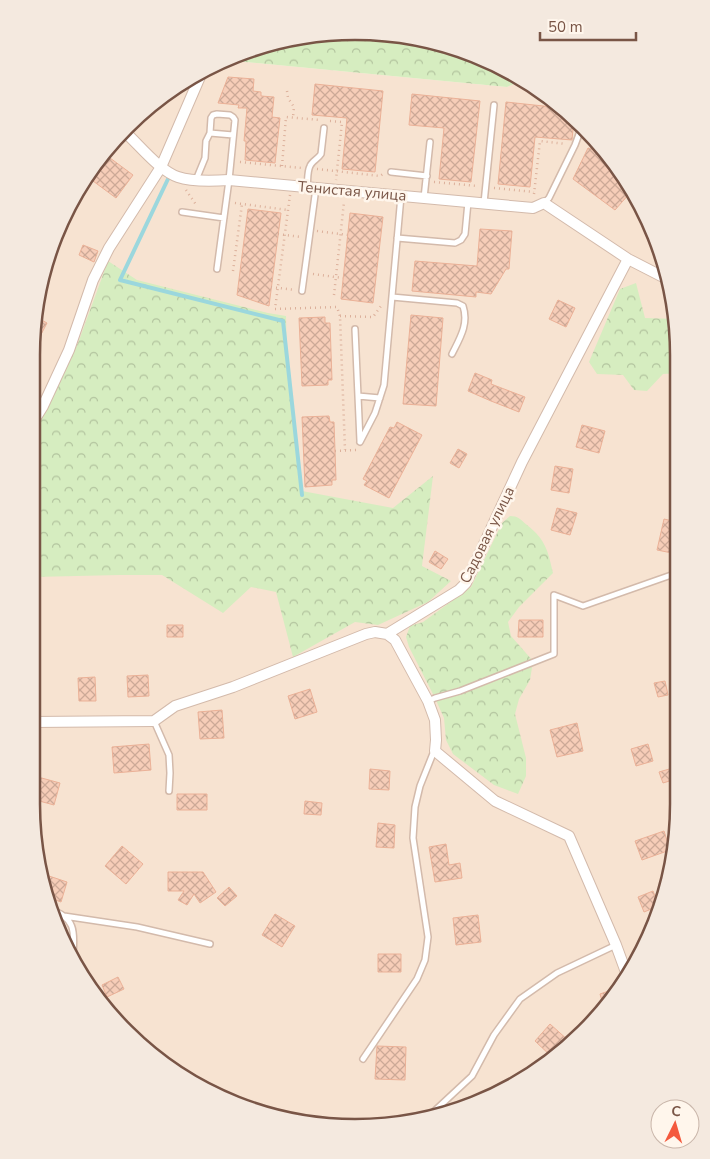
<svg xmlns="http://www.w3.org/2000/svg" width="710" height="1159" font-family="'Nunito Sans',sans-serif">
<defs>
<pattern id="forest-crowns" width="20" height="18" patternUnits="userSpaceOnUse" patternTransform="scale(1.25)"><rect width="20" height="18" fill="#d6edc0"/><path d="M2 6a3 3 0 1 1 6 0M12 15a3 3 0 1 1 6 0" fill="none" stroke="#b2c39e"/></pattern>
<pattern id="building-cross-hatch" width="8" height="8" patternUnits="userSpaceOnUse" patternTransform="scale(1.25)"><rect width="8" height="8" fill="#f6cdb8"/><path d="M0 0l8 8M0 8l8-8" fill="none" stroke="#cca997"/></pattern>
</defs>
<rect width="100%" height="100%" fill="#fef2e3"/>
<path fill="#f7e3d1" d="M235,61L507,87L519,82L552,98L599,142L636,193L668,271L678,334L676,846L654,928L612,1001L535,1073L459,1111L355,1128L251,1111L158,1061L98,1001L48,908L31,804L34,313L56,231L98,158L193,75Z"/>
<path fill="url(#forest-crowns)" d="M312,34L439,42L519,82L507,87L235,61Z
M108,261L137,280L268,313L286,316L287,358L302,491L393,508L433,476L422,566L451,581L428,602L378,625L355,622L293,657L276,592L251,587L223,613L162,575H120L33,577V435L78,343Z
M636,283L645,318L676,319L678,334L677,373L663,374L647,391L634,390L623,375L597,374L589,362L620,289Z
M510,516C518,516 520,519 527,525C546,540 548,551 553,573L519,607L508,622L511,636L533,661L530,680L519,699L515,714L526,758V776L518,794L494,785L453,754L446,740L444,718L435,698L409,647L406,637L410,626L423,622L471,587L502,523Z"/>
<g fill="none" stroke-linecap="round" stroke-linejoin="round">
<path stroke="#9bd7dd" stroke-width="4" d="M168,179L120,280L283,321L302,495"/>
</g>
<path fill="url(#building-cross-hatch)" stroke="#ebb197" d="M228,77L254,79L253,91L261,92V96L274,97L272,117L280,118L275,163L245,160L246,141H244L247,108H238L239,105L218,103Z
M315,84L383,91L375,172L342,169L347,118L312,115Z
M412,94L480,101L471,182L439,179L444,128L409,125Z
M506,102L562,108L574,119L572,140L535,137L530,187L498,184Z
M588,148L607,153L632,188L629,194L615,210L573,179Z
M106,155L133,175L116,198L89,178Z
M248,209L281,213L269,306L237,295Z
M350,213L383,217L373,303L341,299Z
M480,229L512,231L509,269H506L491,294L476,292V297L412,291L415,261L477,266Z
M83,245L98,251L94,262L79,255Z
M558,300L575,308L566,327L549,319Z
M411,315L443,318L436,406L403,404Z
M34,316L47,323L34,348Z
M325,317V323H330L332,380H328V385L302,386L299,318Z
M475,373L492,380L491,384L525,397L519,412L491,401L468,391Z
M329,416L330,422H334L336,480H332V485L305,487L302,417Z
M397,422L422,435L389,498L364,485L367,481L363,479L390,427L394,428Z
M582,425L605,431L599,453L576,447Z
M458,449L467,454L459,468L450,463Z
M555,466L573,469L569,493L551,490Z
M557,508L577,513L570,535L551,530Z
M664,519L677,522V554L657,550Z
M435,551L448,559L441,569L429,562Z
M519,620H543V637H518Z
M167,625H183V637H167Z
M148,675L149,696L128,697L127,676Z
M95,677L96,701H79L78,678Z
M665,681L668,695L658,697L654,683Z
M310,689L317,712L295,719L288,696Z
M222,710L224,738L200,739L198,712Z
M577,723L583,751L557,757L550,730Z
M149,744L151,770L114,773L112,747Z
M648,744L653,761L636,766L631,749Z
M676,767V779L663,783L659,772Z
M370,769L390,771L389,790L369,789Z
M38,777L60,783L54,805L32,799Z
M177,794H207V810H177Z
M305,801L322,803L321,815L304,814Z
M378,823L395,825L394,848L376,847Z
M664,831L670,850L642,860L635,841Z
M446,844L449,865L460,863L462,878L435,882L429,847Z
M122,846L143,864L126,884L105,866Z
M168,872H203L216,892L200,903L194,894L187,905L178,900L184,891H168Z
M49,876L67,882L61,902L47,897L45,888Z
M229,887L237,896L225,906L217,898Z
M653,891L659,906L644,912L638,897Z
M275,914L295,926L282,947L262,935Z
M478,915L481,942L456,945L453,918Z
M378,954H401V972H378Z
M118,977L124,989L107,997L102,985Z
M620,987L612,1001L604,1008L600,994Z
M550,1024L569,1041L552,1057L535,1041Z
M377,1046L406,1047L405,1080L375,1079Z"/>
<g fill="none" stroke-linecap="round" stroke-linejoin="round">
<g stroke="#d3baab" stroke-width="8">
<path id="service" d="M210,133L233,135
M391,172L427,176
M196,180L205,158L206,141L210,133L211,118L213,115L217,114L230,115L233,117L235,120L229,180L217,269
M307,187C308,181 307,172 310,166C312,161 318,159 321,154L324,128
M424,198L430,142
M484,203L494,105
M544,203L549,198L575,145L582,126
M182,212L224,218
M397,238L455,243L461,240L465,234L468,202
M302,291L316,188
M392,297L457,303L463,306C469,324 460,338 452,354
M355,329L360,441
M676,394L678,395
M358,396L380,398
M360,442L375,413L384,385L401,196
M428,701L435,698L460,691L554,654V595L583,606L677,573
M154,721L169,755L170,773L169,791
M49,909C75,917 75,931 73,954
M64,916L137,927L210,944
M363,1059L417,979L425,960L428,937L413,838L415,807L420,786L434,751
M429,1116L472,1076L494,1035L520,999L557,973L616,945"/>
</g>
<g stroke="#d3baab" stroke-width="12">
<path id="minor" d="M126,133C140,146 160,171 178,177C192,182 214,181 229,180L533,208L544,203L628,259L669,280
M33,422L43,406L69,350L93,280L109,248L161,167L202,72
M387,634L395,640L428,701L435,720L436,740L435,751L495,801L569,836L616,945L627,975
M32,722L154,721L175,706L233,687L366,634L375,632L387,634L459,590L466,583L522,462L628,259"/>
</g>
<path stroke="#dcb09b" stroke-width="2.5" stroke-dasharray="1 4" stroke-linecap="butt" d="M287,91L288,98L294,107L293,117
M330,121L342,122L336,180
M240,162L302,168
M282,166L286,117L320,120
M317,169L380,176L383,174
M434,182L478,186
M494,188L534,192
M186,190L197,206
M534,194L540,141L566,144
M290,195L275,309L337,307L340,316L345,450
M235,203L288,210
M317,231L348,235
M278,234L301,237
M233,271L242,204
M313,274L343,278
M271,287L295,290
M334,295L344,202
M340,316L373,317L381,306H382
M335,451L356,450"/>
<use href="#service" stroke="#fff" stroke-width="5"/>
<use href="#minor" stroke="#fff" stroke-width="10"/>
</g>
<g text-anchor="middle" dominant-baseline="central" stroke-width="5" stroke-linejoin="round" paint-order="stroke">
<g font-size="15" fill="#795546" stroke="#fff6ec">
<text transform="translate(352 191) rotate(5)">Тенистая улица</text>
<text transform="translate(487 535) rotate(-64)">Садовая улица</text>
</g>
</g>
<path d="M0 0H710V1159H0ZM355 40H355A315 315 0 0 1 670 355V804A315 315 0 0 1 355 1119H355A315 315 0 0 1 40 804V355A315 315 0 0 1 355 40Z" fill="#f4e9df" fill-rule="evenodd"/>
<path fill="none" stroke="#795546" stroke-width="2.5" d="M355 40H355A315 315 0 0 1 670 355V804A315 315 0 0 1 355 1119H355A315 315 0 0 1 40 804V355A315 315 0 0 1 355 40Z"/>
<g transform="translate(675 1124) rotate(5)"><circle r="24" fill="#fff6ec" stroke="#c9b6aa"/>
<path d="M0-4L9 19L0 12L-9 19Z" fill="#f4593d"/>
<text y="-8" font-size="14" font-weight="bold" text-anchor="middle" fill="#795546">С</text>
</g>
<path d="M540 32v8h96v-8" fill="none" stroke="#795546" stroke-width="2.5"/>
<text x="548" y="32" font-size="15" fill="#795546" stroke="#fff6ec" stroke-width="4" paint-order="stroke">50 m</text>
</svg>
